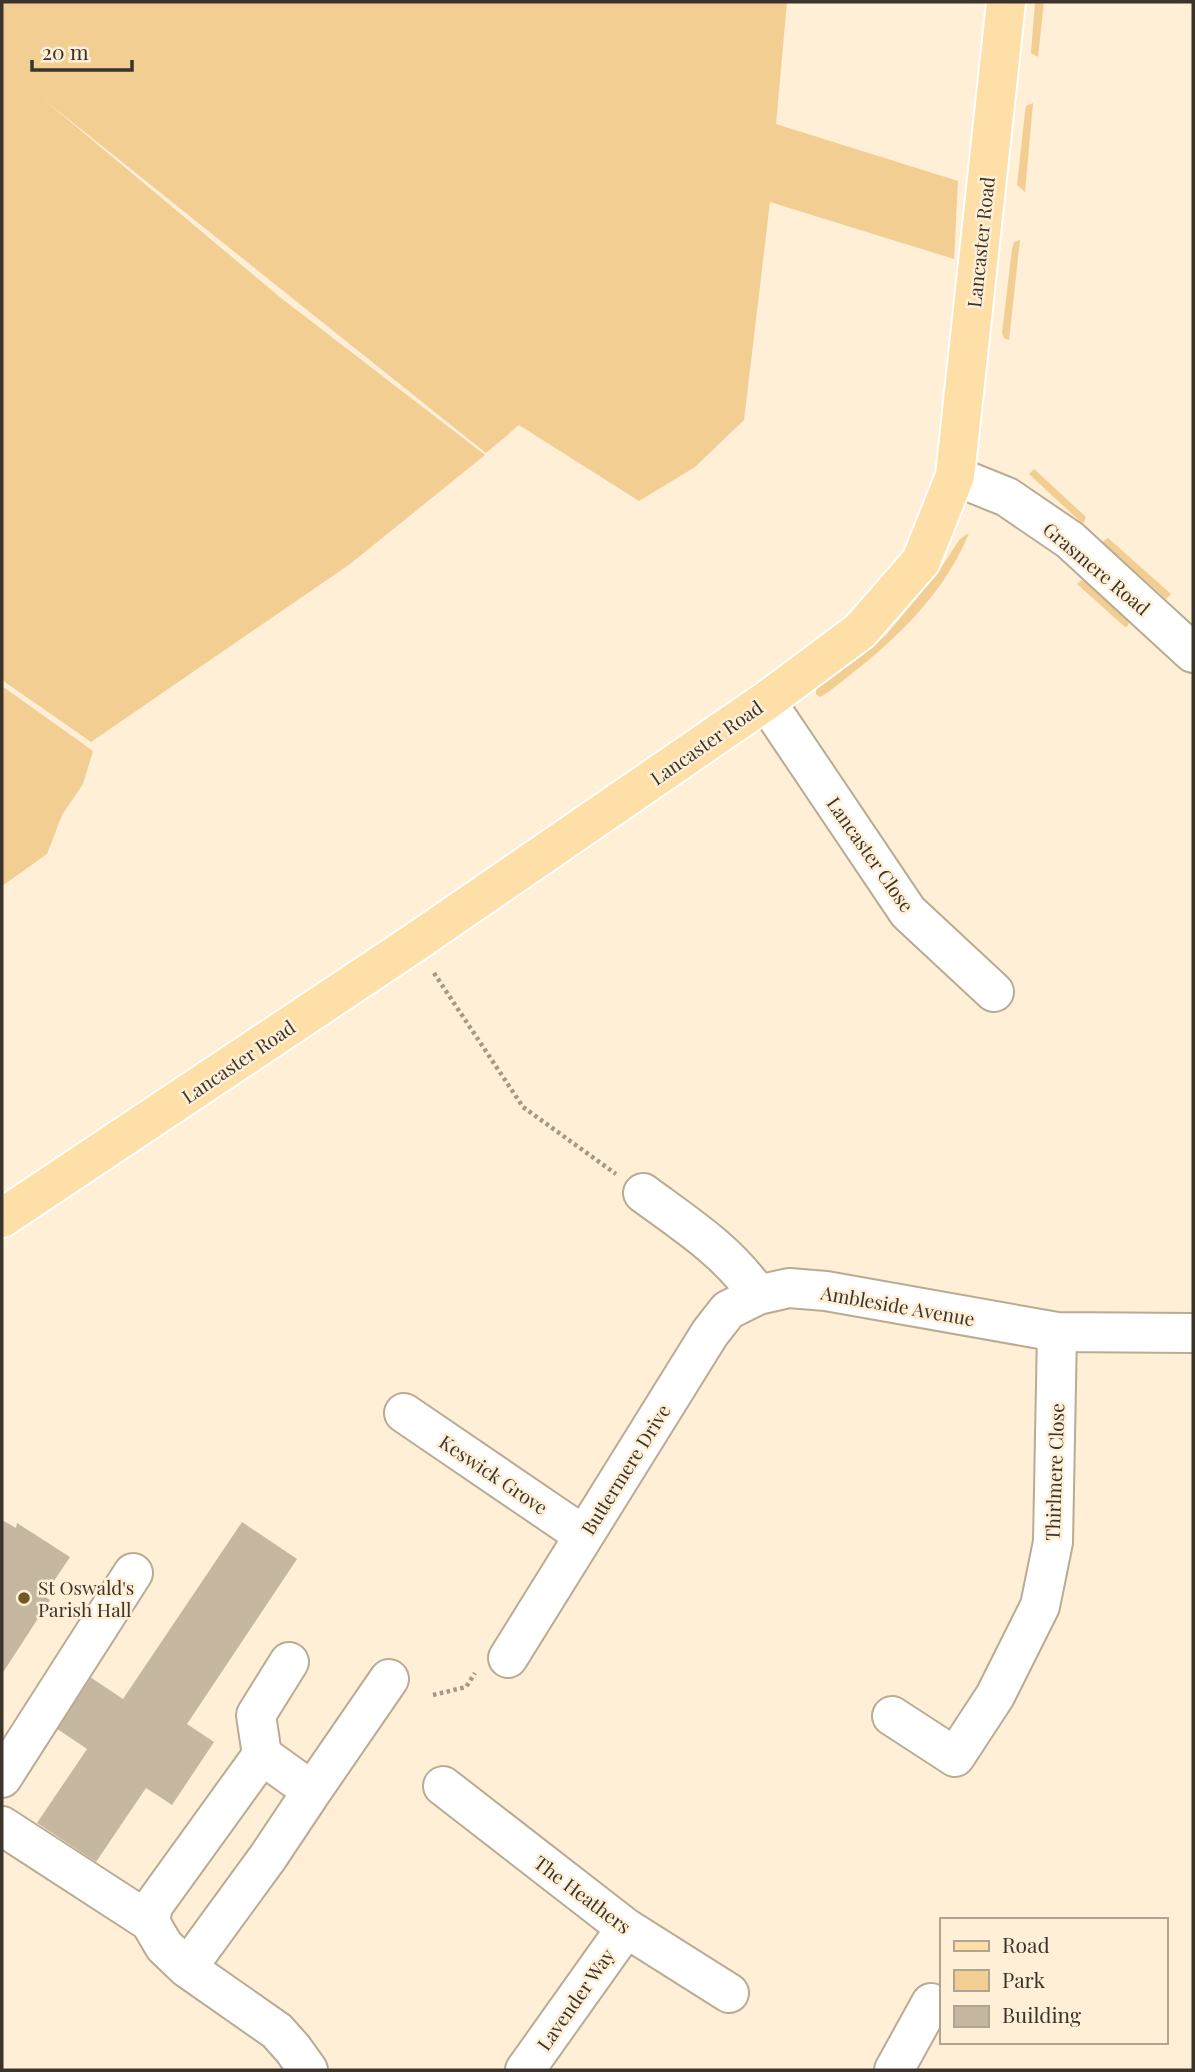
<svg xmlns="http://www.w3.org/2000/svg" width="1195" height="2072" font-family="'Playfair Display',serif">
<rect width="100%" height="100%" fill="#feefd6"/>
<path fill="#f2ce93" d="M2,2H787L776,124L958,181L954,259L770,202L744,420L695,467L639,501L519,425L486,453L42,98L281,298L485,455L350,564L91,742L2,680Z
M1035,2H1044L1038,57L1031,53Z
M1033,103L1025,192L1017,185L1025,112L1026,106Z
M1020,240L1009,340L1004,338L1002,333L1012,249L1014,242Z
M1034,469L1086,517L1083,524L1029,474Z
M969,533C941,602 885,649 827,693L820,697L816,694V690L820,685L855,661L886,635L936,575L960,539Z
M1108,538L1171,594L1166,599L1102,542Z
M1082,580L1090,585L1129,620L1128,626L1125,627L1077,584Z
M2,686L93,751L83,784L62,815L47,854L2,886Z"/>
<path fill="#c6b8a0" d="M2,1520L16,1528L17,1523L70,1557L44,1596L50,1600L2,1674Z
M242,1522L297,1559L187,1724L214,1742L172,1805L146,1788L96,1862L37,1823L87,1749L44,1720L78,1669L123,1699Z"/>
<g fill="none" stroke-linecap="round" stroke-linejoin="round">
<g stroke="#b9ab94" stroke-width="42">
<path id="minor" d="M955,476L1007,497L1070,540L1193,653
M766,701L908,912L994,992
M643,1193C685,1224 728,1251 758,1295L789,1288L826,1291L1057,1332L1193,1333
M404,1413L583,1535
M508,1658L710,1333L728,1310L758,1295
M892,1716L955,1757L995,1696L1040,1606L1053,1542L1057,1332
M262,1755L256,1715L289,1662
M2,1778L133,1573
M443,1786L626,1928L729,1993
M312,1791L389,1679
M2,1826L150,1922
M187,1968L268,1857L312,1791L262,1755L153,1906L150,1922L164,1946L187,1968L277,2031L293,2049L308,2070
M525,2070L626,1928
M894,2070L931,2003"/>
</g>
<g stroke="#fff" stroke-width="42">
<path id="major" d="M2,1218L414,943L766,701L860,631L921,561L955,476L1006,2"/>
</g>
<path stroke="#a49987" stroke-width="4.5" stroke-dasharray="3.5 3.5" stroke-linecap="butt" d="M434,973L523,1107L616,1174
M433,1695L466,1687L475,1673"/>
<use href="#minor" stroke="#fff" stroke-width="38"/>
<use href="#major" stroke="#fedfa8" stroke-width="38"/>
</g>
<circle fill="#725829" stroke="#feefd6" stroke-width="2.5" cx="24" cy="1598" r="7"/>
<g text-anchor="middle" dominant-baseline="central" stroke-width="5" stroke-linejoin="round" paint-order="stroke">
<g font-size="19" fill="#3a342b" stroke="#feefd6">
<text transform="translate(980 242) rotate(-84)">Lancaster Road</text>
<text transform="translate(1097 568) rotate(40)">Grasmere Road</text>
<text transform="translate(706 742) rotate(-35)">Lancaster Road</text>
<text transform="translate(871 854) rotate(55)">Lancaster Close</text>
<text transform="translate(238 1061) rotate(-34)">Lancaster Road</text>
<text transform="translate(898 1305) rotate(10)">Ambleside Avenue</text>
<text transform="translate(625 1469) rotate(-58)">Buttermere Drive</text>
<text transform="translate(1054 1472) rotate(-88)">Thirlmere Close</text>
<text transform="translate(494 1474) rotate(34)">Keswick Grove</text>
<text transform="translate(583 1894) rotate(37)">The Heathers</text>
<text transform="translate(575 1999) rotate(-55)">Lavender Way</text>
</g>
<g font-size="19" fill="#3a342b" stroke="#feefd6" text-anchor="start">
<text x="38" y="1587">St Oswald's<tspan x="38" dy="22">Parish Hall</tspan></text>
</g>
</g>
<rect width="1195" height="2072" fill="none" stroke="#3a342b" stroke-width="7"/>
<rect x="940" y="1918" width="228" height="126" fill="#feefd6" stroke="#b0a492" stroke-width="2"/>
<rect x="954" y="1941" width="35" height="10" fill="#fedfa8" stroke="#b0a492" stroke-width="2"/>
<text x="1002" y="1953" font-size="21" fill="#3a342b">Road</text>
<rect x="954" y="1970" width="35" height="21" fill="#f2ce93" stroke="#b0a492" stroke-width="2"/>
<text x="1002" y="1988" font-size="21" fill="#3a342b">Park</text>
<rect x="954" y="2006" width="35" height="21" fill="#c6b8a0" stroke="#b0a492" stroke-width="2"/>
<text x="1002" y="2023" font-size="21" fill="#3a342b">Building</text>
<path d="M32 60v10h100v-10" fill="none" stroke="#3a342b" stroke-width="3.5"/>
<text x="42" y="60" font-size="21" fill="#3a342b" stroke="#feefd6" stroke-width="5" paint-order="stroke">20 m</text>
</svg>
